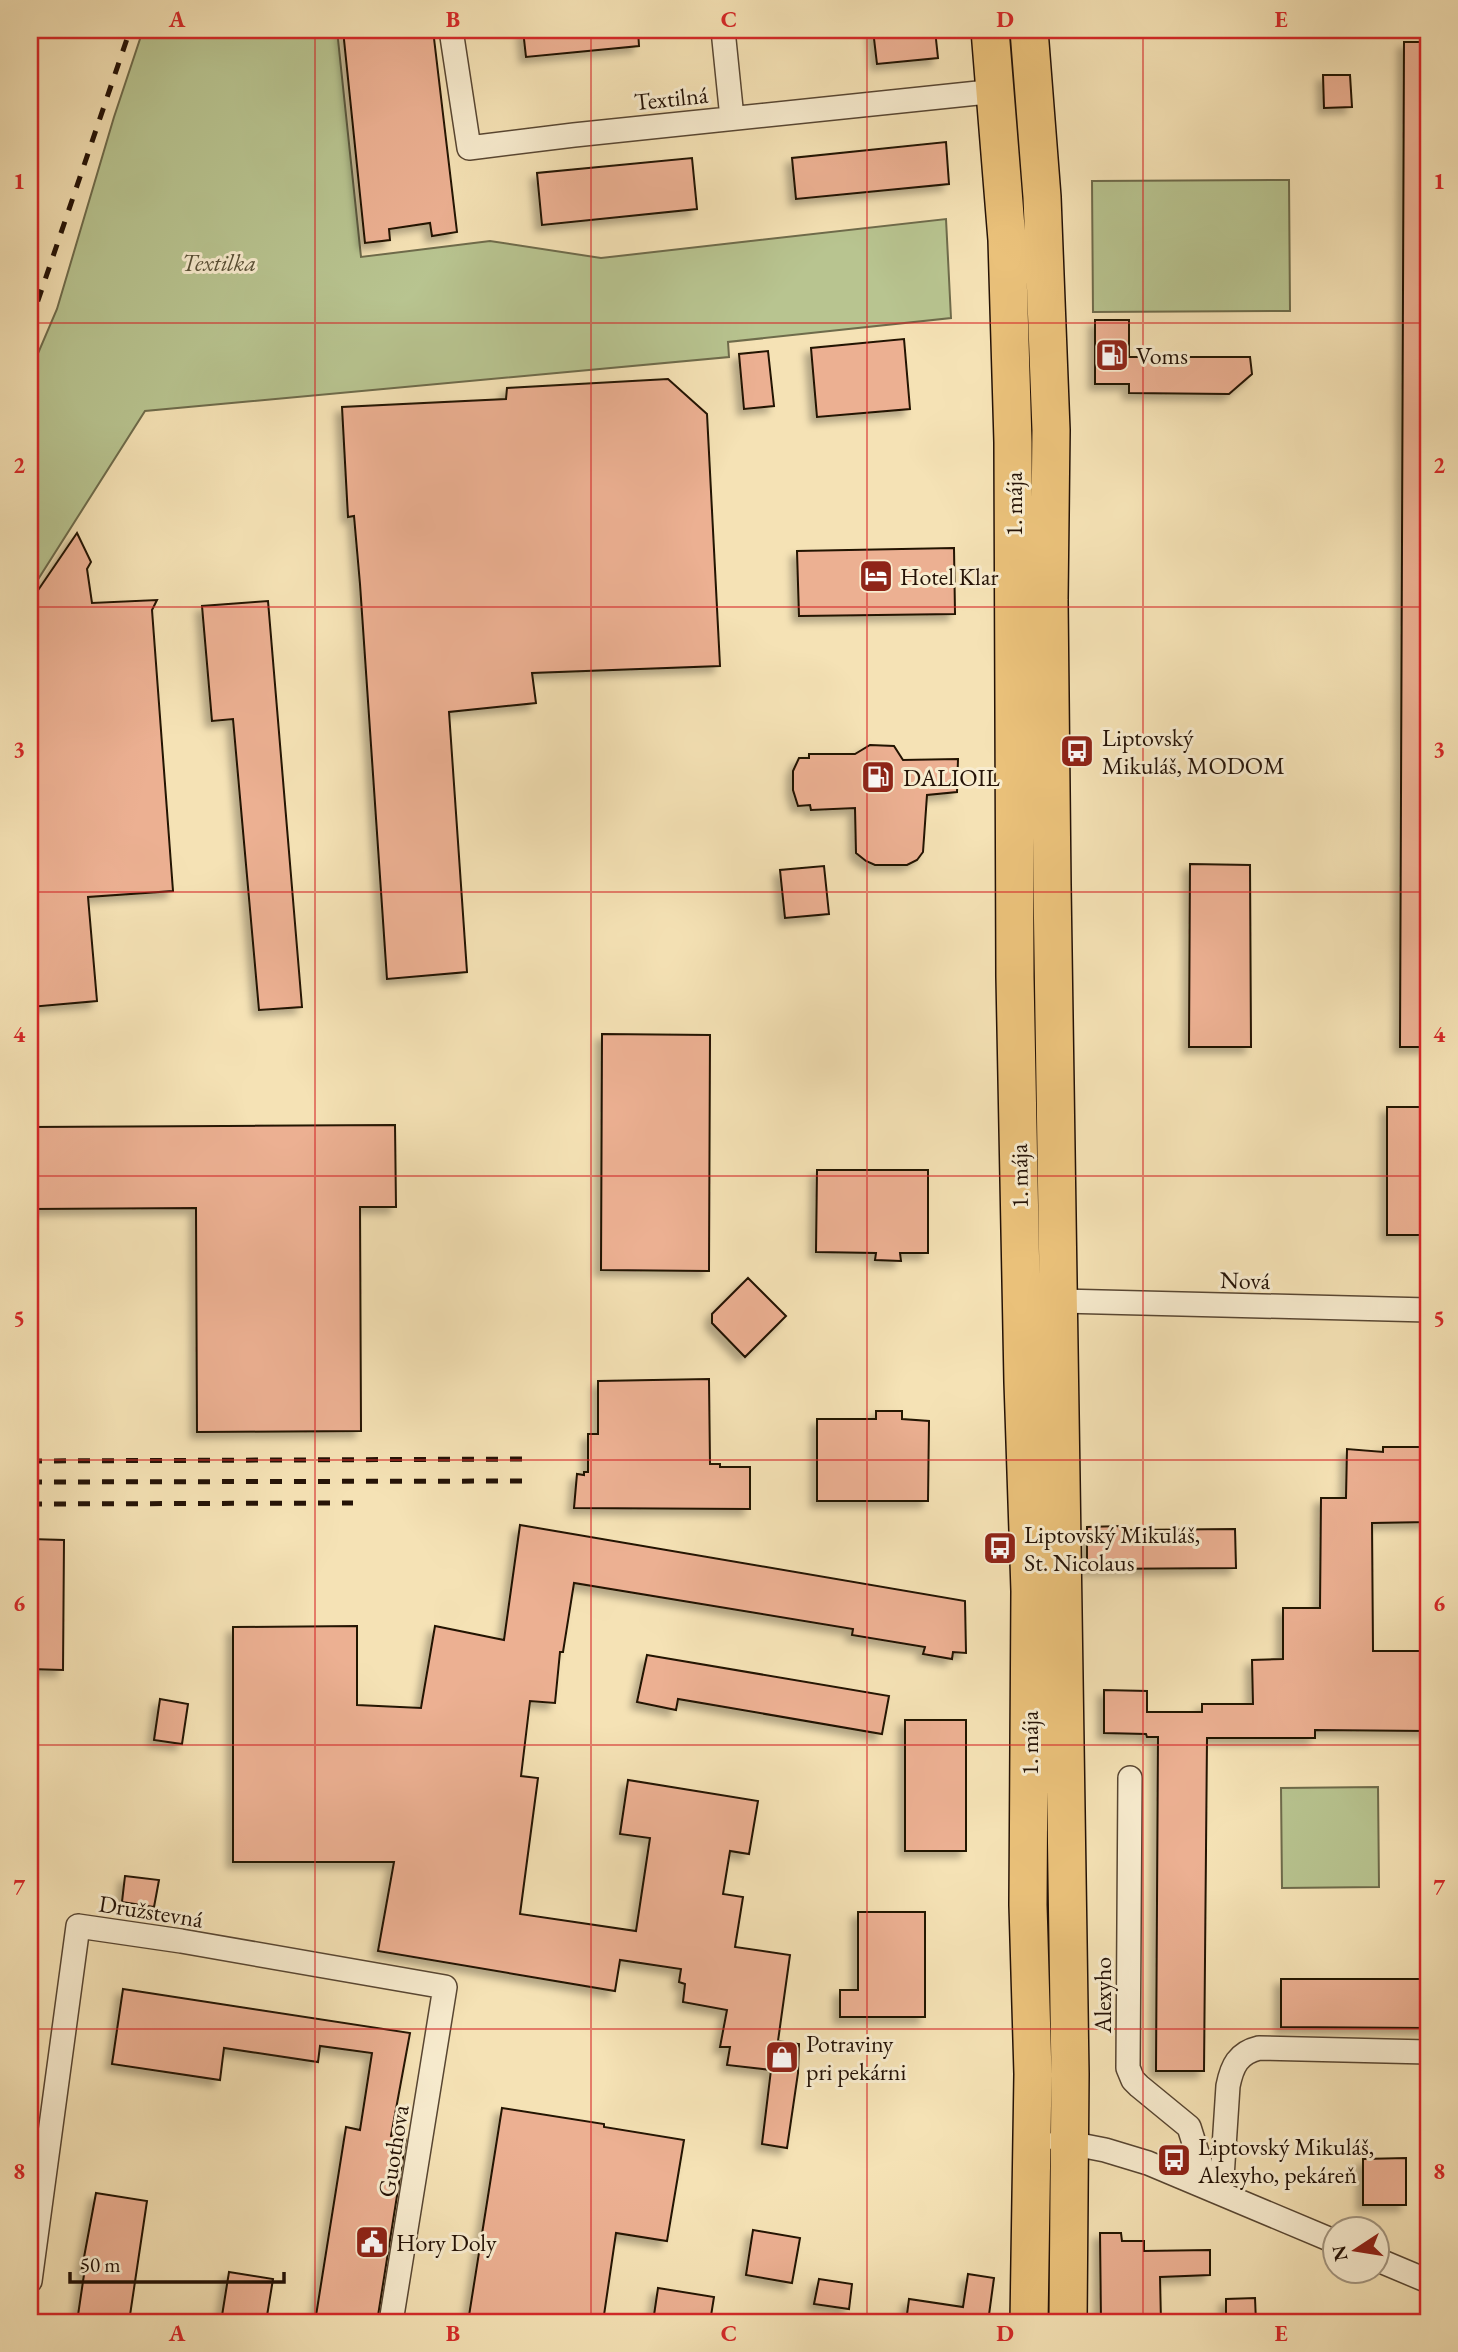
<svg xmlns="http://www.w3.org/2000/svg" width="1458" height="2352" font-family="'EB Garamond',serif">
<defs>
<filter id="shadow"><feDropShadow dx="-6" dy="6" stdDeviation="3.5" flood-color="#0004"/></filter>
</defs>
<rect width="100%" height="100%" fill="#f5e2b5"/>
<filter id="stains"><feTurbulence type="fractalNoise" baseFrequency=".00286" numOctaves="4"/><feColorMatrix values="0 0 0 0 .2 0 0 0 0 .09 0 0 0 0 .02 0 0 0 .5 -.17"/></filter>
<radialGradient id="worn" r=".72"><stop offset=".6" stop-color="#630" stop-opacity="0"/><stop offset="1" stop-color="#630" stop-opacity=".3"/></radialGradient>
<path fill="#b8c490" stroke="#6e6b4b" stroke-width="2" d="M143,30H337L361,257L490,241L601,258L946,219L951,318L728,342L729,357L145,411L30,592V372L57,309L114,117Z
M1289,180L1290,311L1093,312L1092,181Z
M1378,1787L1379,1887L1282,1888L1281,1788Z"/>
<path fill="#ecb092" stroke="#241206" stroke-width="2" filter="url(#shadow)" d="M343,30H433L457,232L432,236L430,223L389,229L390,240L365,243Z
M523,30H638L639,46L526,57Z
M873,30H935L938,58L877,64Z
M1404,42H1428V1047H1400Z
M1323,75H1350L1352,107L1324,108Z
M946,142L949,184L796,199L792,158Z
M692,158L697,209L542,225L537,173Z
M1095,320H1129V357H1250L1252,374L1229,394L1129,393V384H1095Z
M904,339L910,409L817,417L811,348Z
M768,351L774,406L744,409L739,354Z
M668,379L707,414L720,666L532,673L536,703L449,712L467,972L387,979L360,584L354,516L348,517L342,407L506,399L507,388Z
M77,533L91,562L87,569L92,603L157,600L152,610L173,891L88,897L97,1001L30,1007V602Z
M954,548L955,614L799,616L797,551Z
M268,601L302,1007L259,1010L233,719L212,721L202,606Z
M870,745L894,746L903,760L958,759L957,792L927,795L923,852L917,860L907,865H875L866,861L856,853L855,808L811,810L810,805L798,806L793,790V771L799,758H809V754H855Z
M1190,864L1250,865L1251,1047H1189Z
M824,866L829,914L785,918L780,870Z
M602,1034L710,1035L709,1271L601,1270Z
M1387,1107H1428V1235H1387Z
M395,1125L396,1207H360L361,1431L197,1432L196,1208L30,1209V1127Z
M817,1170H928V1253H900L901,1261L875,1260L876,1253L816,1252Z
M748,1278L786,1316L745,1357L712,1323V1314Z
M709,1379L710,1464H720V1467H750V1509L574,1508L577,1474L584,1475V1472H588V1434H598V1381Z
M876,1411H902V1419L929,1421L928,1501H817V1419H876Z
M1383,1447H1428V1522L1372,1523L1373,1651H1428V1731L1315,1730V1738H1207L1204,2071H1156L1158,1737H1147L1146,1734L1104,1733V1690L1147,1691V1712H1202V1704H1253L1252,1660L1283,1659V1608H1320L1321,1498H1346L1347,1449L1383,1452Z
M520,1525L965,1601L966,1653L953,1652L952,1659L923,1654L925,1647L852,1635L853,1629L574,1583L563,1652H560L555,1703L530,1701L521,1776L538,1778L520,1914L636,1931L650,1838L620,1834L628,1780L758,1801L749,1854L730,1851L723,1894L743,1897L735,1947L790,1955L778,2041L799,2044L798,2073L787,2148L762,2144L771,2070L727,2065L730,2047H720L727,2010L683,2002L685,1984L679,1982L681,1969L620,1960L615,1991L378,1951L394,1862H233V1627L357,1626V1705L421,1708L435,1626L504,1640Z
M1122,1526L1125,1530L1235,1529L1236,1568L1087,1569V1527Z
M30,1539L64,1540L63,1670L30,1669Z
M647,1655L889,1696L882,1734L678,1699L676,1710L637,1702Z
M160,1699L188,1704L182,1744L154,1740Z
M905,1720H966V1851H905Z
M125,1876L159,1880L154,1907L122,1902Z
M858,1912H925V2017H840V1990H858Z
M1281,1979H1428V2028L1281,2027Z
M123,1989L410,2033L391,2136L406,2139L377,2322H315L346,2127L360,2130L372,2053L320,2046L318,2062L224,2048L220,2080L112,2064Z
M502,2108L604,2124V2127L684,2140L667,2241L616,2233L603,2322H468Z
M1406,2158V2205H1363V2159Z
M96,2193L147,2201L129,2322H77L85,2268H82Z
M753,2230L800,2238L792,2283L746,2275Z
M1100,2233H1121L1122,2241H1144V2251L1210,2250V2275L1160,2277L1161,2322H1101Z
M229,2272L273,2279L266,2322H221Z
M968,2274L994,2278L988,2322H906L909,2299L963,2307Z
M819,2279L852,2284L849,2309L814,2304Z
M658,2288L714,2297L710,2322H653Z
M1255,2298L1256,2322H1226V2299Z"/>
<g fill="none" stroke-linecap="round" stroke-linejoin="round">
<g stroke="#584632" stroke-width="26">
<path id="minor" d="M451,30L469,148L574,135L997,91
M723,30L732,118
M1021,1300L1428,1310
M1130,1778L1128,2068L1133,2080L1139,2086L1189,2127L1200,2162L1201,2184
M1059,2141L1105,2150L1148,2163L1336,2242
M1221,2193L1228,2086C1232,2066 1238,2053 1259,2048L1428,2052
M1378,2260L1428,2281
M30,2281L78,1926L181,1941L445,1987L391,2322"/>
</g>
<g stroke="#241206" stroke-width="40">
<path id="primary" d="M990,30L1007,240L1013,442L1015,977L1023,1382L1030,1591L1028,1905L1033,2074L1029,2322
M1029,30L1042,197L1051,430L1049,600L1052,885L1070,2074L1068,2322"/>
</g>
<use href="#minor" stroke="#f8eccf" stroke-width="23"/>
<use href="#primary" stroke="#eac17a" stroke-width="37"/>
<path stroke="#241206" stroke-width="5" stroke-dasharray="12 12" stroke-linecap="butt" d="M30,58L42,30
M30,324L130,30
M30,1461L531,1459
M30,1482L529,1481
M30,1504L353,1503"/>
</g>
<path fill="none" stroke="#d62828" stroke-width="2" stroke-opacity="0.55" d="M315,30V2322M591,30V2322M867,30V2322M1143,30V2322M30,323H1428M30,607H1428M30,892H1428M30,1176H1428M30,1460H1428M30,1745H1428M30,2029H1428"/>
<defs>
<g id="fuel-square" transform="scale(1.75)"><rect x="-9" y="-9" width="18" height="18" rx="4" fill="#8f2418" stroke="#f8eccf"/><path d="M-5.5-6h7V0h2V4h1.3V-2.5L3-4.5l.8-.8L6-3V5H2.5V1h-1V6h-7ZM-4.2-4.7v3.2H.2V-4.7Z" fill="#fff"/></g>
<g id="hotel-square" transform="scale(1.75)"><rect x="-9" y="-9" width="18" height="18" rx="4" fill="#8f2418" stroke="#f8eccf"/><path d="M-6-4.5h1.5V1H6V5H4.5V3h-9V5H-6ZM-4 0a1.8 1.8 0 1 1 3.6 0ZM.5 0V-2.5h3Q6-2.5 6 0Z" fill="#fff"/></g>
<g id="bus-square" transform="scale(1.75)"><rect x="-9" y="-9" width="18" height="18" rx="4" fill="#8f2418" stroke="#f8eccf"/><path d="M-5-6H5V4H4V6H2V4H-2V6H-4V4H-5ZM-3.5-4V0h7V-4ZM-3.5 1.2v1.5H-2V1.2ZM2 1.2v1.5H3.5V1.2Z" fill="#fff"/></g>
<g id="shop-square" transform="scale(1.75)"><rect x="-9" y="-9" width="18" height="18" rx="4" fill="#8f2418" stroke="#f8eccf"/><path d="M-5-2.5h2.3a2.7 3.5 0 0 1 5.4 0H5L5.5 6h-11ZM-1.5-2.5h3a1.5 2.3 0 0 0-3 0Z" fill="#fff"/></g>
<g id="civic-square" transform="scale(1.75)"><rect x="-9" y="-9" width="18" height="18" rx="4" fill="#8f2418" stroke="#f8eccf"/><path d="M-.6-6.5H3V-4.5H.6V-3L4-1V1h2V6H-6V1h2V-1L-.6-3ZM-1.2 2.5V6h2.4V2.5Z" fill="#fff"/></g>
</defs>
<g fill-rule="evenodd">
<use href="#fuel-square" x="1112" y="355"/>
<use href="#hotel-square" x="876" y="576"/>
<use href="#bus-square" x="1077" y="751"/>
<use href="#fuel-square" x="878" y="777"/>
<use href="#bus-square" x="1000" y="1548"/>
<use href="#shop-square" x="782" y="2057"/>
<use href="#bus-square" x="1174" y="2160"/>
<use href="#civic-square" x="372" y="2242"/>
</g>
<g text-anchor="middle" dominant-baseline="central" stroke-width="6" stroke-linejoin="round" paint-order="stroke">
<g font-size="24" fill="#241206" stroke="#f8eccf">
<text transform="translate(671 98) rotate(-6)">Textilná</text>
<text transform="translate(1013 504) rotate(-90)">1. mája</text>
<text transform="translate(1019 1176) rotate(-91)">1. mája</text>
<text transform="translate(1245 1280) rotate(1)">Nová</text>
<text transform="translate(1029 1743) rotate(-90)">1. mája</text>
<text transform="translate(151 1911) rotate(9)">Družstevná</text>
<text transform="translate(1102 1995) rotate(-90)">Alexyho</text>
<text transform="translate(393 2151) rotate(-81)">Guothova</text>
</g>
<g font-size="24" font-style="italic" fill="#585036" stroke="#f8eccf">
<text x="219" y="262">Textilka</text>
</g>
<g font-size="24" fill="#241206" stroke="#f8eccf" text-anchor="start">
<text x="1136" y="355">Voms</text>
<text x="900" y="576">Hotel Klar</text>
<text x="1102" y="737">Liptovský<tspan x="1102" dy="28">Mikuláš, MODOM</tspan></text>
<text x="903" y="777">DALIOIL</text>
<text x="1024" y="1534">Liptovský Mikuláš,<tspan x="1024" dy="28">St. Nicolaus</tspan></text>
<text x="806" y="2043">Potraviny<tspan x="806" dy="28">pri pekárni</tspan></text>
<text x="1198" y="2146">Liptovský Mikuláš,<tspan x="1198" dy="28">Alexyho, pekáreň</tspan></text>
<text x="396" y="2242">Hory Doly</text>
</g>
</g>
<rect width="1458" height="2352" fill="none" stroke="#f5e2b5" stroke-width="77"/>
<g transform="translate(1356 2250) rotate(258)"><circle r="33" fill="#f8eccf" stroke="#a3957f" stroke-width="2"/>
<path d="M0-5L12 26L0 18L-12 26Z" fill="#8f2418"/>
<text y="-10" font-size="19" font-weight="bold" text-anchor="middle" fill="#241206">N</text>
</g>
<path d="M70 2272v10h214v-10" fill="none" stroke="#241206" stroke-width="3.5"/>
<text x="80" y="2272" font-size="21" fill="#241206" stroke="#f8eccf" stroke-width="5" paint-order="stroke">50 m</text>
<rect x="38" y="38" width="1382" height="2276" fill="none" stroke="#d62828" stroke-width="2.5"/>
<g font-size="23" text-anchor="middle" font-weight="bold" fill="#d62828">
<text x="177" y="27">A</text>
<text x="453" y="27">B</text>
<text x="729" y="27">C</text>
<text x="1005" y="27">D</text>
<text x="1281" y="27">E</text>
<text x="19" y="189">1</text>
<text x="1439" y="189">1</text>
<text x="19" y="473">2</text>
<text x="1439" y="473">2</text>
<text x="19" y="757">3</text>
<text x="1439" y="757">3</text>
<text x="19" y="1042">4</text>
<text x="1439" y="1042">4</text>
<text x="19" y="1326">5</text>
<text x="1439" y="1326">5</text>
<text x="19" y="1611">6</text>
<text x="1439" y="1611">6</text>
<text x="19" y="1895">7</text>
<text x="1439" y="1895">7</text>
<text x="19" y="2179">8</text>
<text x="1439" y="2179">8</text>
<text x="177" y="2341">A</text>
<text x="453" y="2341">B</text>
<text x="729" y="2341">C</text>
<text x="1005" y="2341">D</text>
<text x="1281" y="2341">E</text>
</g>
<rect width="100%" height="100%" filter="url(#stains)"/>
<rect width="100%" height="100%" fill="url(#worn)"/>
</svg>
